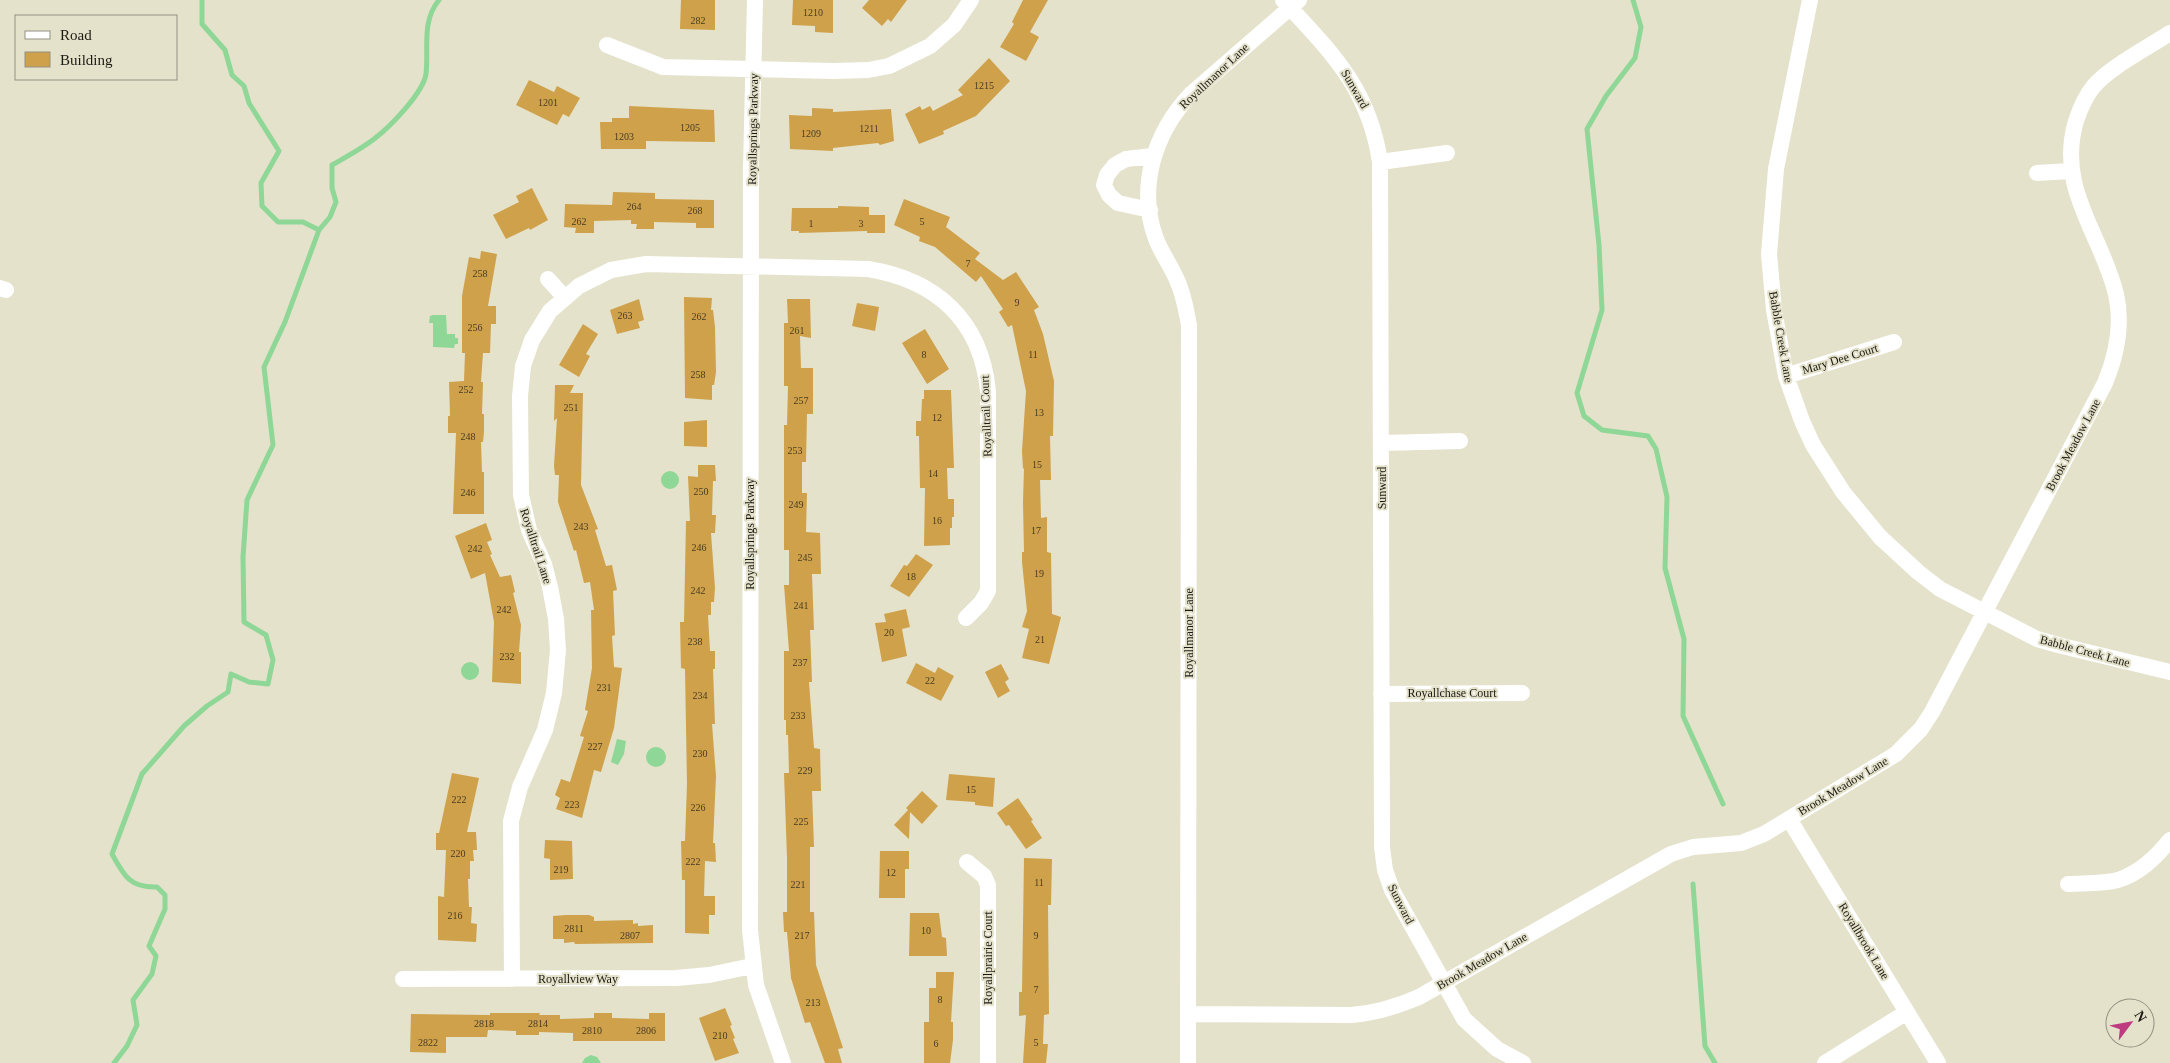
<svg xmlns="http://www.w3.org/2000/svg" width="2170" height="1063" font-family="'Times New Roman',serif">
<rect width="100%" height="100%" fill="#e4e2cb"/>
<path fill="#8ed796" d="M433,315H446L447,334H455V338H458V344H455L454,348L433,347V323H429L430,316Z
M661 480a9 9 0 1 1 18 0a9 9 0 1 1-18 0Z
M461 671a9 9 0 1 1 18 0a9 9 0 1 1-18 0Z
M617,739L626,741L624,754L618,765L611,762Z
M646 757a10 10 0 1 1 20 0a10 10 0 1 1-20 0Z
M591,1055L597,1057L601,1063H582L585,1058Z"/>
<g fill="none" stroke-linecap="round" stroke-linejoin="round">
<path stroke="#8ed796" stroke-width="5" d="M202,0V24L225,50L232,75L244,86L249,103L279,151L261,183L262,206L278,222H303L319,230
M1633,0L1641,27L1635,58L1606,96L1587,129L1599,245L1602,310L1577,393L1584,416L1602,430L1648,436L1656,449L1667,497L1665,568L1684,639L1683,716L1723,804
M1693,884L1705,1046L1715,1063
M114,1063L127,1046L137,1025L133,1000L152,974L156,956L149,946L165,909V895L157,887C130,888 124,876 112,854L142,774L184,726L207,706L228,692L231,674L249,682L268,684L273,660L266,635L244,622L243,557L247,500L273,445L264,367L285,322L319,230L330,217L336,202L332,188V165C346,157 361,149 374,139C390,127 423,93 426,74C429,48 421,22 439,0"/>
</g>
<path fill="#cfa14b" d="M681,0H715V30L680,29Z
M793,0H833V33L815,32V26L792,25Z
M869,0H907L891,22L888,19L882,26L862,8Z
M1023,0H1048L1030,32L1039,37L1026,61L1000,47L1014,24L1012,22Z
M989,58L1010,81L976,116L943,131L944,134L919,144L905,114L920,106L922,110L930,106L933,111L963,95L958,90Z
M529,80L554,92L557,86L580,98L569,117L563,114L557,125L516,105Z
M629,106L714,110L715,142L646,141V149H601L600,122H612V118H629Z
M812,108L833,109V112L891,109L894,141L880,145L878,143L833,148V151L790,149L789,115L812,116Z
M532,188L548,220L530,230L529,228L506,239L493,215L519,202L516,196Z
M613,192L655,193V199L714,200V228H696V223L654,222V229H636L637,224H631V220L594,221V233H575L576,228L564,227L565,204L612,205Z
M904,199L950,217L946,227L980,253L975,259L1003,280L1016,272L1039,307L1034,310L1043,334L1054,381L1053,436H1050L1051,480H1040L1041,518L1047,517V552L1051,553L1052,614L1061,617L1049,664L1022,658L1029,629L1022,627L1027,611L1022,562V552H1024L1023,502L1024,468L1023,469L1022,451L1026,391L1012,325L1008,327L999,312L1003,309L981,276L976,282L935,247L919,241L920,237L894,225Z
M838,206L869,207V215H885V233H867V231L799,233V231H791L792,208H838Z
M481,251L497,254L488,306H496V324H491L490,353H483L481,382H483L482,414H484V432L483,442H481L482,472H484V514H453L456,433H448V416H450L449,382L464,381L465,353H462V296L469,257L480,259Z
M684,297L712,298L711,310H713L715,327L716,372L714,385H712V400L685,398Z
M639,299L644,320L638,322L640,328L617,334L610,310Z
M787,299H810L811,338L800,336L801,368H813V414H807L806,462H802V493H807L806,532L820,533L821,574H812L814,630H810L812,682H809L814,748L820,749L821,791H812L814,847H810V912H814L816,965L843,1048L838,1049L842,1063H825L810,1022L805,1023L791,978L787,932H784L783,912H787V858L784,773H789L788,735H786V720H784V651H789L784,585H789V550H784V425H787L788,386H784V323H788Z
M857,303L879,307L875,331L852,326Z
M583,324L598,334L586,354L590,356L579,377L559,365Z
M925,329L949,369L927,384L902,343Z
M555,385H574L570,393H583L581,485L598,529L595,530L606,566L612,565L617,590L613,591L615,635L612,636L614,667L622,668L614,728L601,772L594,770L582,818L556,809L560,798L555,795L561,779L570,782L584,737L580,736L588,711L585,710L592,668L591,610H594L590,582L584,583L576,550L574,551L558,502L559,475H555L554,466L557,418L554,421Z
M924,390H951L954,468H947L948,499H954V517H952V528H950V545L924,546L925,488H920L919,436H916V421H921L922,399H924Z
M707,420V447L684,446V422Z
M698,465H715L716,481H713L712,515H716L715,533H711L715,588L714,602H711V615H708L710,651H715V669H713L715,724H712L716,776L713,843H715L716,862L705,861L704,896H715V915H709V934L685,933V880H682L681,841H685L687,784L685,669L681,668L680,622H684L686,521H690L688,476L698,477Z
M486,523L492,540L487,542L492,554L490,555L500,577L511,575L515,592L513,593L521,625L519,652H521V684L492,682L494,622L485,573L471,579L455,536Z
M916,554L933,565L909,597L890,586L904,565L907,566Z
M906,609L910,627L902,629L907,656L882,662L875,623L886,622L884,614Z
M916,663L935,673L938,667L954,676L941,701L906,683Z
M1001,664L1009,679L1005,682L1010,691L998,698L985,672Z
M452,773L479,778L467,832H476L477,850H473L474,861H470V879H468L469,907H472L471,923L477,924L476,942L438,940V896L444,897L446,850H436V833H439Z
M949,774L995,778L993,807L975,805V802L946,800Z
M922,791L938,806L922,824L910,812L909,839L894,825L908,810L906,808Z
M1018,798L1033,820L1031,821L1042,838L1026,849L1009,825L1006,826L997,813Z
M545,840L572,841L573,879L550,880V859L544,858Z
M880,851H909V869H905V898H879Z
M1024,858L1052,859L1051,905H1048L1049,1014L1044,1015L1043,1044H1048L1046,1063H1023L1026,1015L1019,1016V992H1022Z
M910,913H939L942,937L946,938L947,956H909Z
M566,915H589L594,917V921L633,920V924L638,923V926L653,925V943L575,944L574,942L564,943V939H553V916Z
M936,972H954L951,1022H953V1040L950,1063H924V1022H929V988H936Z
M725,1008L732,1025L730,1026L735,1038L733,1039L739,1053L715,1061L699,1018Z
M490,1013H540L539,1015H560V1019L594,1018V1013H612V1018L649,1019V1013H665V1041H573V1033L539,1032V1035H516V1031L488,1030L487,1037H446V1053L410,1052L411,1014L490,1015Z"/>
<g fill="none" stroke-linecap="round" stroke-linejoin="round">
<path stroke="#fff" stroke-width="16" d="M755,0L751,168L750,930L756,985L783,1063
M1283,0C1331,52 1369,88 1380,162L1382,847L1385,870L1392,890L1464,1019L1497,1049L1523,1063
M1810,0L1776,169L1769,254L1774,310L1786,376L1802,421L1813,445L1843,492L1880,537L1918,572L1940,589L2037,639L2062,646L2170,672
M607,45L663,67L833,71L868,70L889,66L930,46L954,25L971,0
M1380,162L1447,153
M2037,173L2071,171
M1150,210L1118,203L1109,195L1104,185L1107,175L1115,165L1126,159L1152,156
M548,279L565,298
M0,288L6,290
M1786,376L1894,342
M1382,443L1460,441
M1381,694L1522,693
M1789,819L1938,1063
M967,862L984,876L988,885V1063
M2068,884C2084,883 2103,884 2118,880C2140,873 2156,857 2170,840
M403,979L676,978L709,975L752,966
M512,979L511,821L520,787L545,730L554,693L558,650L556,619L550,587L544,564L529,530L521,495L520,396L523,366L532,340L550,311L579,286L611,270L646,264L868,269C936,280 981,320 988,391V591L981,603L966,618
M1188,1014L1351,1015C1376,1013 1396,1007 1419,997L1671,854L1693,847L1741,843L1764,834L1896,754L1921,729L1932,712L2105,383C2117,354 2123,325 2116,294C2101,233 2056,188 2076,121C2080,109 2085,97 2093,87C2110,67 2147,48 2170,33
M1188,1063L1189,325C1186,310 1184,295 1177,280C1171,266 1162,254 1156,239C1137,188 1154,133 1191,94L1299,0
M1825,1063L1907,1012"/>
</g>
<g text-anchor="middle" dominant-baseline="central" stroke-width="4" stroke-linejoin="round" paint-order="stroke">
<g font-size="10" fill="#483c20">
<text x="813" y="12">1210</text>
<text x="698" y="20">282</text>
<text x="984" y="85">1215</text>
<text x="548" y="102">1201</text>
<text x="690" y="127">1205</text>
<text x="869" y="128">1211</text>
<text x="811" y="133">1209</text>
<text x="624" y="136">1203</text>
<text x="634" y="206">264</text>
<text x="695" y="210">268</text>
<text x="579" y="221">262</text>
<text x="922" y="221">5</text>
<text x="811" y="223">1</text>
<text x="861" y="223">3</text>
<text x="968" y="263">7</text>
<text x="480" y="273">258</text>
<text x="1017" y="302">9</text>
<text x="625" y="315">263</text>
<text x="699" y="316">262</text>
<text x="475" y="327">256</text>
<text x="797" y="330">261</text>
<text x="924" y="354">8</text>
<text x="1033" y="354">11</text>
<text x="698" y="374">258</text>
<text x="466" y="389">252</text>
<text x="801" y="400">257</text>
<text x="571" y="407">251</text>
<text x="1039" y="412">13</text>
<text x="937" y="417">12</text>
<text x="468" y="436">248</text>
<text x="795" y="450">253</text>
<text x="1037" y="464">15</text>
<text x="933" y="473">14</text>
<text x="701" y="491">250</text>
<text x="468" y="492">246</text>
<text x="796" y="504">249</text>
<text x="937" y="520">16</text>
<text x="581" y="526">243</text>
<text x="1036" y="530">17</text>
<text x="699" y="547">246</text>
<text x="475" y="548">242</text>
<text x="805" y="557">245</text>
<text x="1039" y="573">19</text>
<text x="911" y="576">18</text>
<text x="698" y="590">242</text>
<text x="801" y="605">241</text>
<text x="504" y="609">242</text>
<text x="889" y="632">20</text>
<text x="1040" y="639">21</text>
<text x="695" y="641">238</text>
<text x="507" y="656">232</text>
<text x="800" y="662">237</text>
<text x="930" y="680">22</text>
<text x="604" y="687">231</text>
<text x="700" y="695">234</text>
<text x="798" y="715">233</text>
<text x="595" y="746">227</text>
<text x="700" y="753">230</text>
<text x="805" y="770">229</text>
<text x="971" y="789">15</text>
<text x="459" y="799">222</text>
<text x="572" y="804">223</text>
<text x="698" y="807">226</text>
<text x="801" y="821">225</text>
<text x="458" y="853">220</text>
<text x="693" y="861">222</text>
<text x="561" y="869">219</text>
<text x="891" y="872">12</text>
<text x="1039" y="882">11</text>
<text x="798" y="884">221</text>
<text x="455" y="915">216</text>
<text x="574" y="928">2811</text>
<text x="926" y="930">10</text>
<text x="630" y="935">2807</text>
<text x="802" y="935">217</text>
<text x="1036" y="935">9</text>
<text x="1036" y="989">7</text>
<text x="940" y="999">8</text>
<text x="813" y="1002">213</text>
<text x="484" y="1023">2818</text>
<text x="538" y="1023">2814</text>
<text x="592" y="1030">2810</text>
<text x="646" y="1030">2806</text>
<text x="720" y="1035">210</text>
<text x="428" y="1042">2822</text>
<text x="1036" y="1042">5</text>
<text x="936" y="1043">6</text>
</g>
<g font-size="12" fill="#1b1a12" stroke="#e4e2cb">
<text transform="translate(1214 76) rotate(-43)">Royallmanor Lane</text>
<text transform="translate(1355 89) rotate(60)">Sunward</text>
<text transform="translate(753 129) rotate(-89)">Royallsprings Parkway</text>
<text transform="translate(1781 337) rotate(80)">Babble Creek Lane</text>
<text transform="translate(1840 359) rotate(-17)">Mary Dee Court</text>
<text transform="translate(986 416) rotate(-92)">Royalltrail Court</text>
<text transform="translate(2073 445) rotate(-62)">Brook Meadow Lane</text>
<text transform="translate(1382 488) rotate(-90)">Sunward</text>
<text transform="translate(750 534) rotate(-90)">Royallsprings Parkway</text>
<text transform="translate(536 546) rotate(72)">Royalltrail Lane</text>
<text transform="translate(1189 633) rotate(-90)">Royallmanor Lane</text>
<text transform="translate(2085 651) rotate(15)">Babble Creek Lane</text>
<text x="1452" y="693">Royallchase Court</text>
<text transform="translate(1843 786) rotate(-31)">Brook Meadow Lane</text>
<text transform="translate(1401 904) rotate(63)">Sunward</text>
<text transform="translate(1864 941) rotate(59)">Royallbrook Lane</text>
<text transform="translate(988 958) rotate(-90)">Royallprairie Court</text>
<text transform="translate(1482 961) rotate(-30)">Brook Meadow Lane</text>
<text x="578" y="979">Royallview Way</text>
</g>
</g>
<rect x="15" y="15" width="162" height="65" fill="#e4e2cb" stroke="#949281"/>
<rect x="25" y="31" width="25" height="8" fill="#ffffff" stroke="#949281"/>
<text x="60" y="40" font-size="15" fill="#1b1a12">Road</text>
<rect x="25" y="52" width="25" height="15" fill="#cfa14b" stroke="#949281"/>
<text x="60" y="65" font-size="15" fill="#1b1a12">Building</text>
<g transform="translate(2130 1023) rotate(58)"><circle r="24" fill="#e4e2cb" stroke="#949281"/>
<path d="M0-4L9 19L0 12L-9 19Z" fill="#bf3b80"/>
<text y="-8" font-size="14" font-weight="bold" text-anchor="middle" fill="#1b1a12">N</text>
</g>
</svg>
